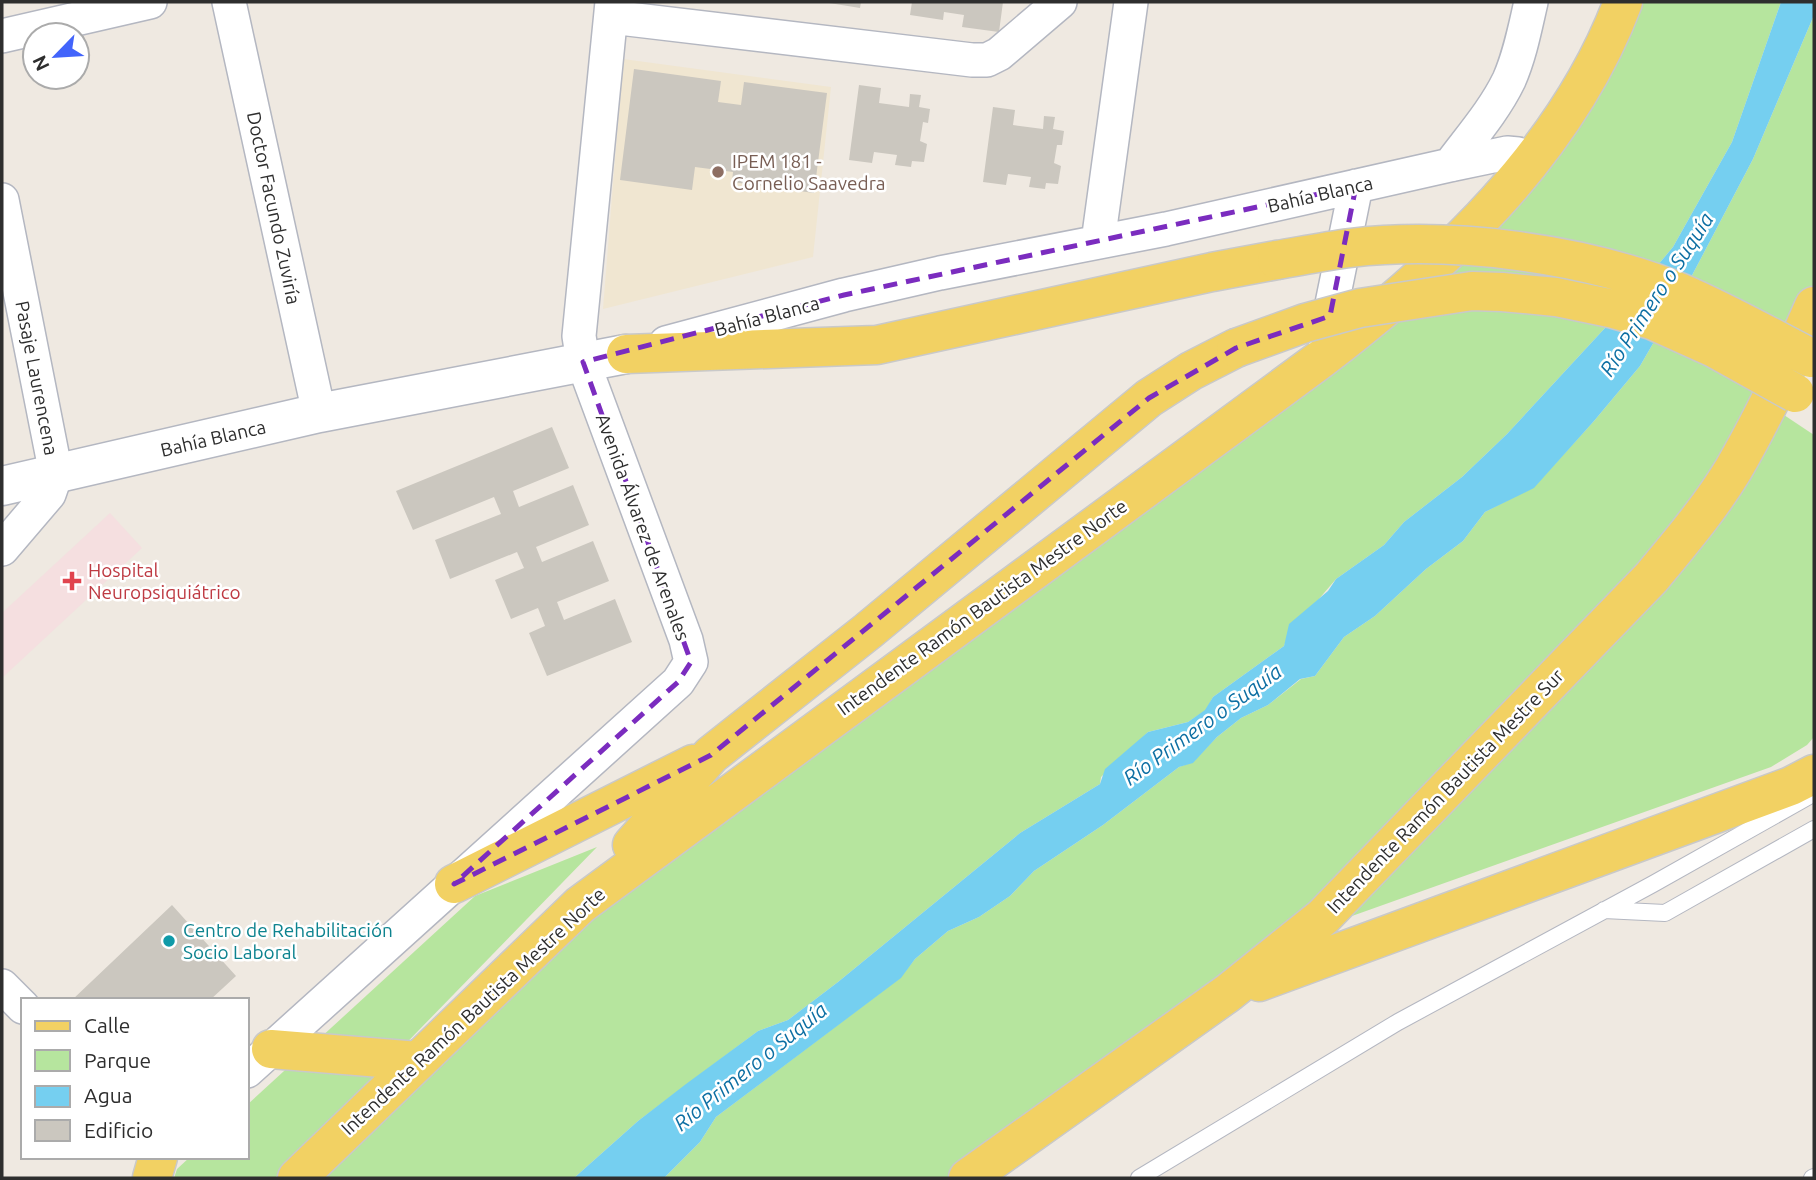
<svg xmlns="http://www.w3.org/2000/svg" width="1816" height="1180" font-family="Ubuntu,sans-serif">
<rect width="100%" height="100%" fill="#efe9e1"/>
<path fill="#f0e6d1" d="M623,59L831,87L813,257L603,309Z"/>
<path fill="#f5dfe0" d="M110,513L142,548L2,678V613Z"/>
<path fill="#b6e59e" d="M1623,2H1781L1732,142L1673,247L1605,328L1507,434L1462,477L1404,522L1384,545L1336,579L1288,635L1284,646L1213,697L1206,710L1188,722L1148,732L1101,777L1100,784L1020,833L838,982L788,1020L758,1031L638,1121L574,1178H297L580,905L1426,275Z
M1814,15V306L1733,470L1323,917L968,1178H664L700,1142L716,1117L900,978L915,959L948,931L979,917L1010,896L1034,871L1103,825L1179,767L1193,762L1217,737L1241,718L1268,705L1301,679L1315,676L1344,637L1375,616L1426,569L1463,541L1485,512L1534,487L1594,421L1640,366L1688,283L1753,159Z
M1778,411L1814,435V737L1807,745L1771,767L1352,916L1680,570Z
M597,847L275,1178H174L177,1169L190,1157H247V1105L475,896Z"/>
<path fill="#75cff0" d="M1781,2H1814V15L1753,159L1688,283L1640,366L1594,421L1534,488L1485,512L1463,541L1426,569L1375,616L1344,637L1315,676L1300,679L1268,705L1241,718L1217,737L1193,763L1179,767L1103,825L1034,871L1010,896L979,917L948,931L915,959L901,978L716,1117L700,1142L664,1178H574L638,1121L686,1084L758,1031L788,1020L838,982L1020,833L1100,784L1105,769L1148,732L1188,722L1205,710L1213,697L1284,646L1289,624L1328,591L1336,579L1384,545L1404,522L1462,477L1507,434L1605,328L1673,247L1732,142Z"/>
<path fill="#cbc7bf" d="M823,2H861L860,8Z
M912,2H1003L999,32L962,27L964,15L944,12L943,20L910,15Z
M634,69L721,81L718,102L741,105L744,82L827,93L814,193L732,182L733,172L695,167L692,190L620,180Z
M859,85L881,88L879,103L909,107L910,94L921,95L919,107L930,109L928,123L923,122L920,141L927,144L924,162L912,161L911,167L895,165L897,155L874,152L872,163L849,160Z
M993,107L1015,110L1013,125L1043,129L1044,116L1055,117L1053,129L1064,131L1062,145H1057L1054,163L1061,166L1058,184L1046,183L1045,189L1029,187L1031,177L1008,174L1006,185L983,182Z
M552,427L569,468L513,491L519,507L573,485L589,525L536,547L542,562L593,541L609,581L557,602L564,620L615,599L632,642L547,676L529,633L545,626L538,608L511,619L495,580L524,568L517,552L450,579L435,540L501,514L494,497L413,530L396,491Z
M172,905L236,976L210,1000H72Z"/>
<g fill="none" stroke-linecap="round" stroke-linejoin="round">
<g stroke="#b4b7c1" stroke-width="18">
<path id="lane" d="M1604,910L1665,913L1814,829
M1139,1178L1398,1022L1653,884L1811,795
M1812,1178L1814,1177"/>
</g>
<g stroke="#b4b7c1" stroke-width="36">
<path id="street" d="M229,2L319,413
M611,17L972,60H987L999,54L1060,2
M2,36L150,2
M1450,165C1470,138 1494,111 1509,80C1520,55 1525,28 1531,2
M2,200L56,474L49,494L2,549
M1098,242L1131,2
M1325,338L1356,186
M666,343L844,295L940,273L1166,229L1450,165L1507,153L1518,154L1531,161
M2,986L23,1007
M247,1071L678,682L691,662L686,640L583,362L579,336L612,2"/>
</g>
<g stroke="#b4b7c1" stroke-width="41">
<path id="secondary" d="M2,486L319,413L626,354"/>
</g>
<g stroke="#c9c9c9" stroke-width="41">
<path id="primary" d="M626,354L877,345L1212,272L1277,260
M632,845L711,755L868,631L1149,398L1191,371L1236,348
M454,884L693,764
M1259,982L1791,786L1814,774
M271,1049L418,1061
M152,1178L158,1157
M297,1178L580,905L1321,359C1444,265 1567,151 1623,2
M968,1178L1228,993L1323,917L1652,577C1680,543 1710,508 1733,470C1764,417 1790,361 1814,306"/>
</g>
<use href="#lane" stroke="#fff" stroke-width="16"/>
<use href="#street" stroke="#fff" stroke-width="33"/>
<use href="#secondary" stroke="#fff" stroke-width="38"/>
<use href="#primary" stroke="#f2d163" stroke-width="38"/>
<g stroke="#c9c9c9" stroke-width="41" stroke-linecap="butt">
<path id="primary-bridge" d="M1277,260C1301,256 1326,251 1350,248C1452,236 1584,253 1679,292C1724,311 1768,336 1811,358
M1236,348L1305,323L1360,308L1472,291L1502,292L1556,297L1614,309L1652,320L1714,348L1795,393"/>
</g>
<use href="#primary-bridge" stroke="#f2d163" stroke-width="38"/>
</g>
<path fill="none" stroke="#7b2cbf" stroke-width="5" stroke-dasharray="14 9" stroke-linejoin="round" d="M1356,186L1330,316L1236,348L1149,398L711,755L454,884L678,682L691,662L583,362L844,295Z"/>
<circle fill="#8d6e63" stroke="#fff" stroke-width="2.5" cx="718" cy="172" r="7"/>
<path fill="#e0444e" stroke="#fff" stroke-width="2.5" d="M68.5 570.5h7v7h7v7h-7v7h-7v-7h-7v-7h7z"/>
<circle fill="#0f9aa8" stroke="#fff" stroke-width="2.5" cx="169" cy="941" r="7"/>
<g text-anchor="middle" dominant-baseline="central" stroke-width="5" stroke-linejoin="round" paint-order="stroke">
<g font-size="19" fill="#785e54" stroke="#fff" text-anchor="start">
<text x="732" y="161">IPEM 181 -<tspan x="732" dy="22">Cornelio Saavedra</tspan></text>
</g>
<g font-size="19" fill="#2e2e2e" stroke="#fff">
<text transform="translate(1320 194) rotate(-13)">Bahía Blanca</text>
<text transform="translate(274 208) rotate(78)">Doctor Facundo Zuviría</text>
<text transform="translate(767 316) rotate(-15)">Bahía Blanca</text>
<text transform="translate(37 378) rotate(79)">Pasaje Laurencena</text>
<text transform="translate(213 438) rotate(-13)">Bahía Blanca</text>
<text transform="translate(643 527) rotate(70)">Avenida Álvarez de Arenales</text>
<text transform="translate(982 607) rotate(-36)">Intendente Ramón Bautista Mestre Norte</text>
<text transform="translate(1445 791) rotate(-46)">Intendente Ramón Bautista Mestre Sur</text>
<text transform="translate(473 1011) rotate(-43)">Intendente Ramón Bautista Mestre Norte</text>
</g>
<g font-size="19" fill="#be3a42" stroke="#fff" text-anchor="start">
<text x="88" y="570">Hospital<tspan x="88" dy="22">Neuropsiquiátrico</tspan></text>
</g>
<g font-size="19" fill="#0d838f" stroke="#fff" text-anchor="start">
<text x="183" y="930">Centro de Rehabilitación<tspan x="183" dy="22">Socio Laboral</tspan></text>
</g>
<g font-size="21" font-style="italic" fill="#0d6fa3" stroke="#fff">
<text transform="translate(1656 294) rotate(-57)">Río Primero o Suquía</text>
<text transform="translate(1202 724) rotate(-36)">Río Primero o Suquía</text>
<text transform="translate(750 1066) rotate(-39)">Río Primero o Suquía</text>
</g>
</g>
<rect width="1816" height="1180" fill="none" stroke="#2e2e2e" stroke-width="7"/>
<rect x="21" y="998" width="228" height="161" fill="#ffffff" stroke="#ababab" stroke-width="2"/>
<rect x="35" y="1021" width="35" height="10" fill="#f2d163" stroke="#ababab" stroke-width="2"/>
<text x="84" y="1033" font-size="21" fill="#2e2e2e">Calle</text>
<rect x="35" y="1050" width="35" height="21" fill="#b6e59e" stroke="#ababab" stroke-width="2"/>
<text x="84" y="1068" font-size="21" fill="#2e2e2e">Parque</text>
<rect x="35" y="1086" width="35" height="21" fill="#75cff0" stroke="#ababab" stroke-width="2"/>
<text x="84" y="1103" font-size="21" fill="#2e2e2e">Agua</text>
<rect x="35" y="1120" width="35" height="21" fill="#cbc7bf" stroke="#ababab" stroke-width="2"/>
<text x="84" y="1138" font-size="21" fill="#2e2e2e">Edificio</text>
<g transform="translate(56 56) rotate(245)"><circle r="33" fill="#ffffff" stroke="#ababab" stroke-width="2"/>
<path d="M0-5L12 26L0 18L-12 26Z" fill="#4264fb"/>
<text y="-10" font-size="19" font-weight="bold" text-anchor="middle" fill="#2e2e2e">N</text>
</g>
</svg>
